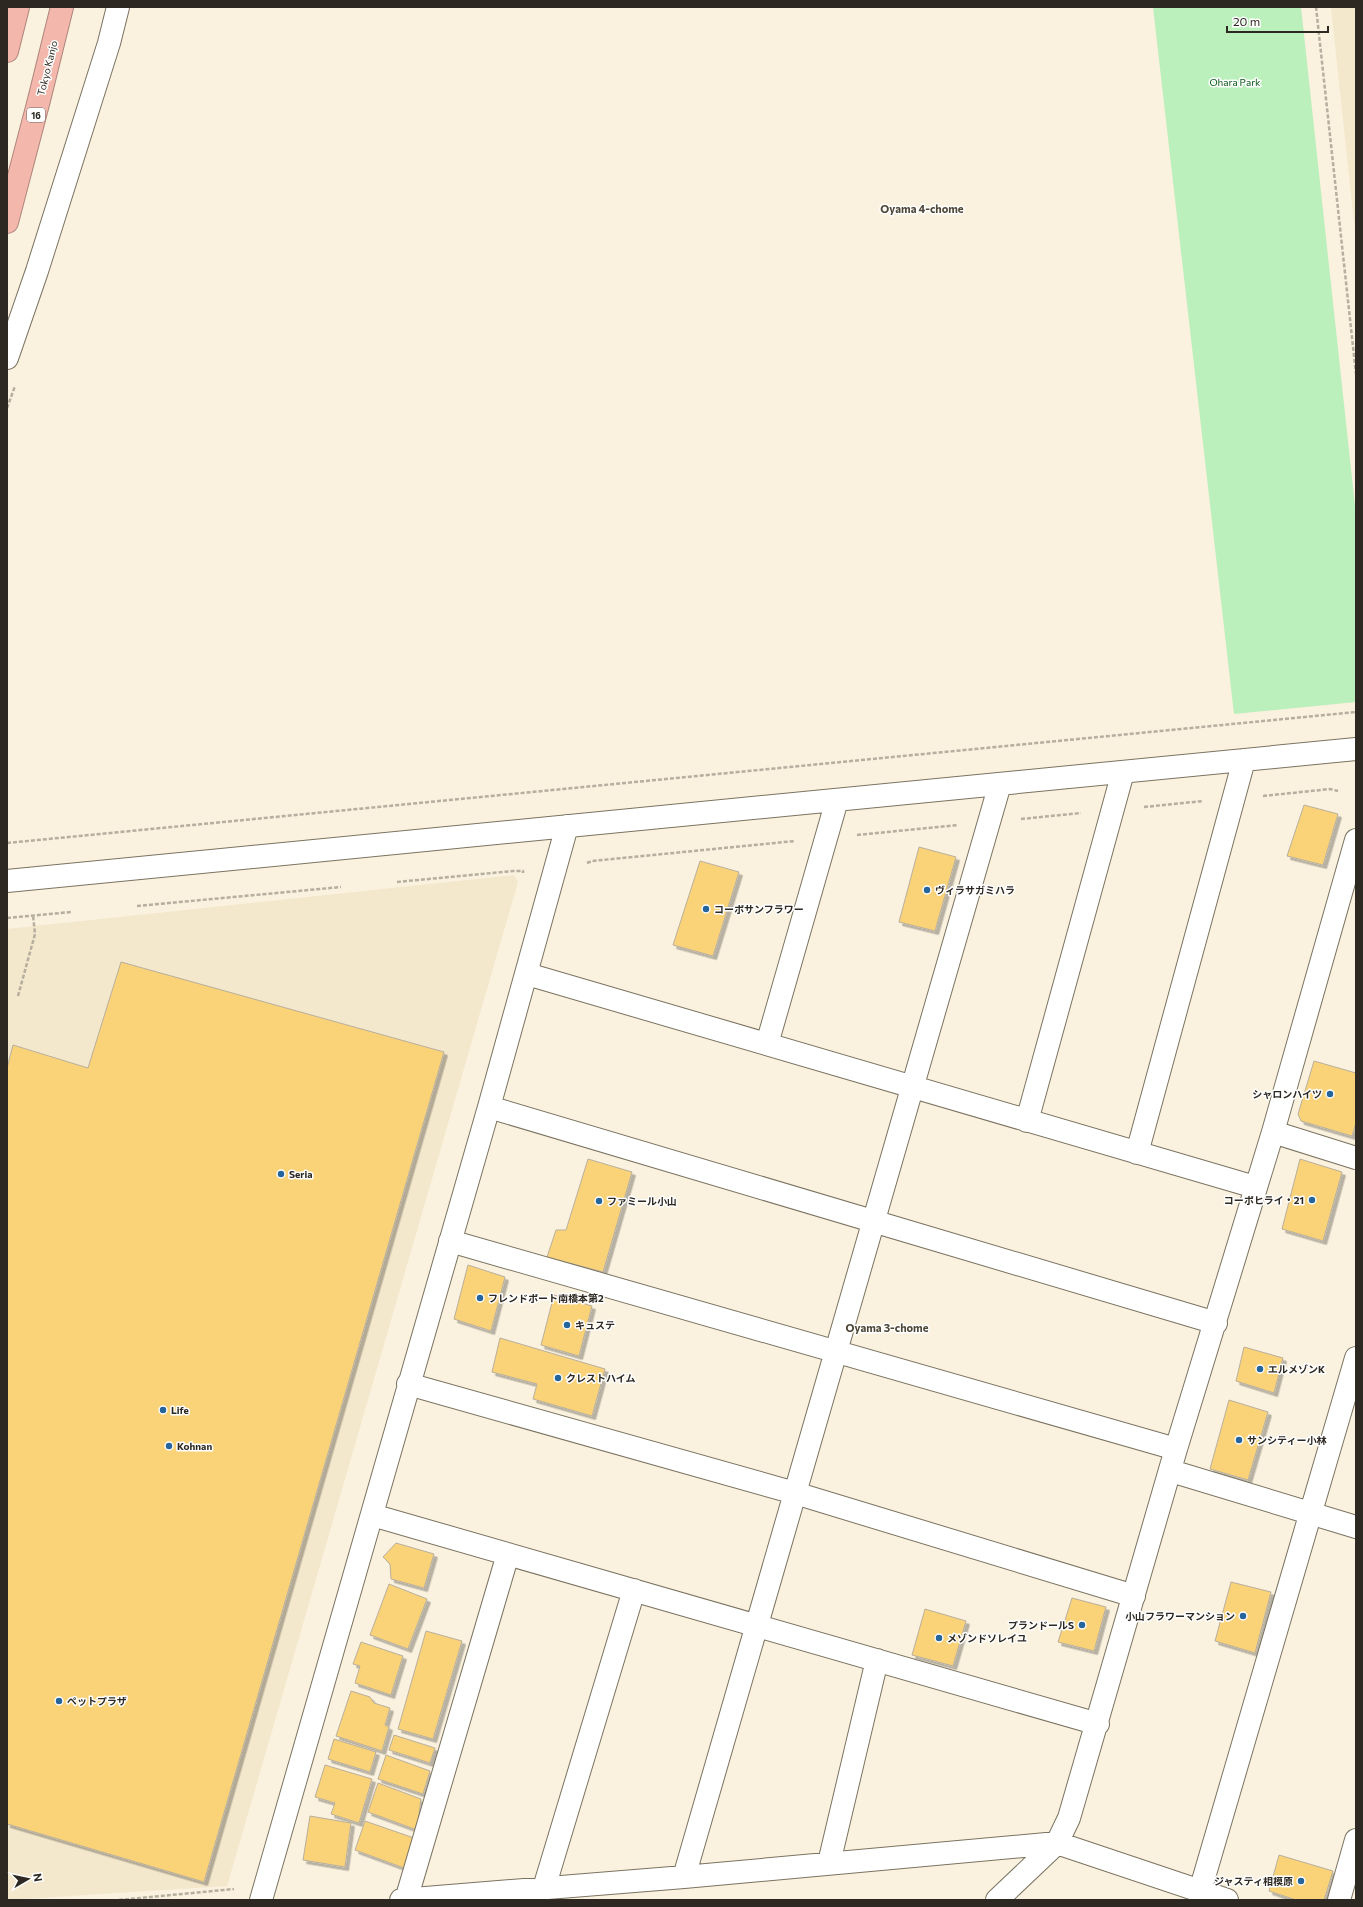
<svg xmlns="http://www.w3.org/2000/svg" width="1363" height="1907" font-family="Commissioner,'Noto Sans JP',sans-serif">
<defs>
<filter id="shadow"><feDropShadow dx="3.5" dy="3.5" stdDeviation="0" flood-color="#0004"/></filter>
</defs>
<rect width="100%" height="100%" fill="#faf1de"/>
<path fill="#f3e7cc" d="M1331,7H1356V241Z
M514,875L518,882L227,1886L7,1900V929Z"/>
<path fill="#bbefbb" d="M1153,7H1301L1356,515V702L1234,714Z"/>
<path fill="#fad278" stroke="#b8af9d" filter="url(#shadow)" d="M1304,805L1338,814L1323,865L1287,856Z
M919,847L956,857L935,931L899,922Z
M700,861L739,872L713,956L673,945Z
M121,962L444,1052L204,1882L7,1824V1068L13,1045L88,1068Z
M1314,1061L1356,1073V1123L1352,1136L1301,1121L1298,1114Z
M588,1159L632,1172L603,1272L547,1257L556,1230H566Z
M1300,1159L1342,1172L1323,1241L1282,1229Z
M468,1265L505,1277L491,1331L454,1319Z
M554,1295L592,1306L579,1356L541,1345Z
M500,1338L605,1369L592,1416L533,1399L537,1384L492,1372Z
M1244,1347L1283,1358L1274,1393L1236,1381Z
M1229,1400L1268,1412L1248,1480L1210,1469Z
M396,1543L434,1554L424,1588L391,1579L390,1564L383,1557Z
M1231,1582L1271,1592L1255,1653L1215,1641Z
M389,1584L427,1599L408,1649L370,1635Z
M1072,1598L1106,1607L1094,1651L1058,1642Z
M925,1609L966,1621L953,1666L912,1655Z
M426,1631L462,1641L433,1739L398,1729Z
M361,1642L403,1656L391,1695L355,1683L360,1666L353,1664Z
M351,1691L370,1697L374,1703L390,1708L385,1725L389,1727L382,1751L336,1736Z
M394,1735L435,1748L430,1763L389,1750Z
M334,1739L376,1752L370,1772L328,1759Z
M386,1755L430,1771L423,1794L378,1779Z
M325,1765L372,1779L359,1823L331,1814L335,1803L315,1797Z
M378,1783L421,1799L417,1830L368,1812Z
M310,1816L351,1823L345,1867L303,1860Z
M365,1821L414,1838L404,1868L355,1850Z
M1279,1855L1333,1871L1324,1900H1296L1269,1891Z"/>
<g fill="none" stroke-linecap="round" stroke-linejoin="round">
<g stroke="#7b7361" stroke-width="24">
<path id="minor" d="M7,358L37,271L109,43L118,7
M7,881L1356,749
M527,974L1255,1187
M767,1044L837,800
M489,1107L1216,1323
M1027,1121L1123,772
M1273,1132L1356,1158
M1137,1153L1244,760
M450,1241L1176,1449
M408,1384L795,1493L1134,1596
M1171,1471L1356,1527
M372,1515L1098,1724
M829,1863L877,1660
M684,1877L1000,784
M544,1888L634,1590
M1200,1891L1356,1358
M261,1900L489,1107L567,826
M401,1900L684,1877L1057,1843L1227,1900
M406,1900L508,1554
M997,1900L1057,1843L1069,1818L1176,1449L1273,1132L1356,840
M1339,1900L1356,1840"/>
</g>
<g stroke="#ae857c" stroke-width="24">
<path id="highway" d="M7,51L18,7
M7,222L39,100L62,7"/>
</g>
<path stroke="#b6ae9f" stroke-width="2.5" stroke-dasharray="4 2" stroke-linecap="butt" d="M1316,7L1356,374
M7,408L15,386
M1263,796L1330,789L1338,791
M1144,807L1203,801
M1021,819L1081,813
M857,835L958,825
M7,843L1356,712
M587,863L592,861L795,841
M397,882L513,871H523V873
M137,906L341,887
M7,918L71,912
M18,996L35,934L33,915
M119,1900L234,1889"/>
<use href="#minor" stroke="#fff" stroke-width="22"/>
<use href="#highway" stroke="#f3b7ac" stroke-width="22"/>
</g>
<g fill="#25659b" stroke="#fff" stroke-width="1.5">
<circle cx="927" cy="890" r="4"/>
<circle cx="706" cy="909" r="4"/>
<circle cx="1330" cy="1094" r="4"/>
<circle cx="281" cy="1174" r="4"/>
<circle cx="1312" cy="1200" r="4"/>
<circle cx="599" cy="1201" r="4"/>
<circle cx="480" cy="1298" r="4"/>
<circle cx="567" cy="1325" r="4"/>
<circle cx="1260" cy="1369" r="4"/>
<circle cx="558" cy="1378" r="4"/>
<circle cx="163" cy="1410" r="4"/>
<circle cx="1239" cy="1440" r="4"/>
<circle cx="169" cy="1446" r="4"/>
<circle cx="1243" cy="1616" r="4"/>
<circle cx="1082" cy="1625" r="4"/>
<circle cx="939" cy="1638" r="4"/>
<circle cx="59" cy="1701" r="4"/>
<circle cx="1301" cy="1881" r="4"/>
</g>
<g text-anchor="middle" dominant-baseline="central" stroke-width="3" stroke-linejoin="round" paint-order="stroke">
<rect fill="#fff" stroke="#6c6964" stroke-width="1" x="27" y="108" width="18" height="14" rx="3"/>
<g font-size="9" font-weight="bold" fill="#2d2922">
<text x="36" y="115">16</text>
</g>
<g font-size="10" fill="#2d2922" stroke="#fff">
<text transform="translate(47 68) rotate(-76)">Tokyo Kanjo</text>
</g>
<g font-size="10" fill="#075413" stroke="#fff">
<text x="1235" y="82">Ohara Park</text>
</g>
<g font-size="10" font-weight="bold" fill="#2d2922" stroke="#fff" text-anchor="start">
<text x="935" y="890">ヴィラサガミハラ</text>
<text x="714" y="909">コーポサンフラワー</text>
<text x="1322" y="1094" text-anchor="end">シャロンハイツ</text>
<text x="289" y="1174">Seria</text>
<text x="1304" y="1200" text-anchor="end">コーポヒライ・21</text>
<text x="607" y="1201">ファミール小山</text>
<text x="488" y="1298">フレンドポート南橋本第2</text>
<text x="575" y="1325">キュステ</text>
<text x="1268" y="1369">エルメゾンK</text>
<text x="566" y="1378">クレストハイム</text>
<text x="171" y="1410">Life</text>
<text x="1247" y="1440">サンシティー小林</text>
<text x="177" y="1446">Kohnan</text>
<text x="1235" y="1616" text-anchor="end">小山フラワーマンション</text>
<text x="1074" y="1625" text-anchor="end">プランドールS</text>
<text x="947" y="1638">メゾンドソレイユ</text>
<text x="67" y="1701">ペットプラザ</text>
<text x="1293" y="1881" text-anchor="end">ジャスティ相模原</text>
</g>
<g font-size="11" font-weight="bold" fill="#4e4737" stroke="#fff">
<text x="922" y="208">Oyama 4-chome</text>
<text x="887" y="1327">Oyama 3-chome</text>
</g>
</g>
<rect width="1363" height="1907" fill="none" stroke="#2d2922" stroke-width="16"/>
<g transform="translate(28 1879) rotate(81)" stroke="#ffffff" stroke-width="3" paint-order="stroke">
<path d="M0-3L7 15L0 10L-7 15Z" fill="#2d2922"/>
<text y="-6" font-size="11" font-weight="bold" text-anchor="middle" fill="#2d2922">N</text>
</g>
<path d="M1227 26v6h101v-6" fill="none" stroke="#2d2922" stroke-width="2"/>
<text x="1233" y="26" font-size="12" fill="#2d2922" stroke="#ffffff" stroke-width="3" paint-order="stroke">20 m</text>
</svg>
